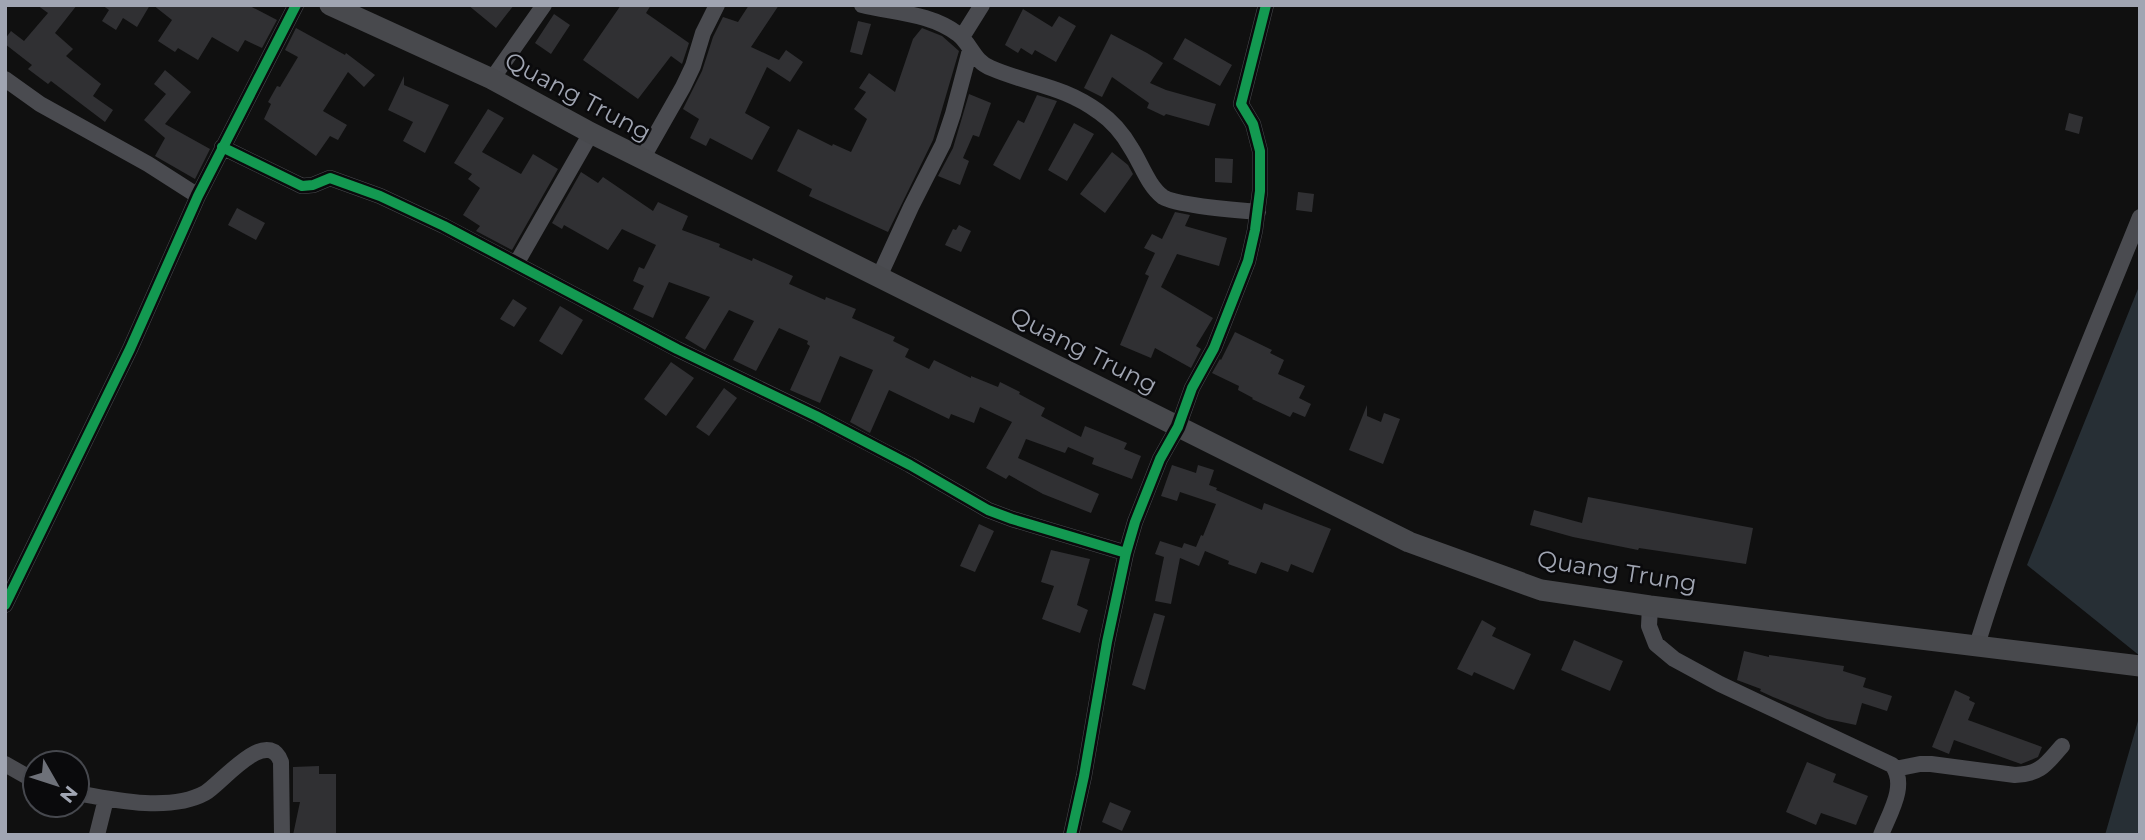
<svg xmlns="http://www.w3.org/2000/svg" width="2145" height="840" font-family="Montserrat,sans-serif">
<rect width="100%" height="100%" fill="#101010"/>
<path fill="#272f35" d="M2140,284V656L2027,565Z
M2140,714V835H2105Z"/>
<path fill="#303033" d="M37,5H77L55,33L73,49L66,56L101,84L93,96L113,110L105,122L51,81L48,84L28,69L32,65L5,44V39L11,31L24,41L48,13Z
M102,5H150L137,27L123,18L116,30L102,21L109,10Z
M153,5H248L277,20L262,48L245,40L238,52L212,37L198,60L178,48L175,52L158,41L172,20Z
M468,5H514L496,28Z
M621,5H651L646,13L689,43L682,64L671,56L638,99L583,60Z
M749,5H779L751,47L779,60L786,50L803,62L790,82L767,67L745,113L770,127L752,160L710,138L706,146L690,138L699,119L683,109L702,71L713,37L723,17L738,22Z
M1023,9L1052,27L1059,16L1076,26L1056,62L1035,50L1032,55L1021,48L1018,53L1005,45Z
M554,14L570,25L551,54L535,43Z
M858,21L871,24L862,55L850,52Z
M296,28L345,55L346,53L375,75L364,87L348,72L323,111L347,125L338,140L330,136L316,156L264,119L271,104L268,102L277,86L280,87L298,57L285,50Z
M922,28L942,36L959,51L933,140L888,232L809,196L812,189L777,171L798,129L832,146L833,144L851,152L867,119L854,109L866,92L859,88L869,73L895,92L913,39Z
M1111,34L1147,53L1163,63L1150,83L1166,90L1216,104L1209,126L1166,114L1164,116L1147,108L1149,103L1112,77L1102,97L1084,88Z
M1185,38L1232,65L1220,86L1173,59Z
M165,70L191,92L165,124L210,149L195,179L155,156L165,138L144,120L166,94L154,84Z
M404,76V85L449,105L425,153L403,141L413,122L388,110Z
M969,94L991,103L979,137L973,135L963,158L969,161L960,185L938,176L953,148Z
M1037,95L1057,101L1020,180L993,165L1018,120L1024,123Z
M488,109L504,118L482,152L521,174L533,154L558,169L512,250L476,231L480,226L463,215L480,188L468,179L472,174L454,163Z
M2069,113L2083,117L2079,134L2065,130Z
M1074,123L1094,134L1067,181L1048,170Z
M1112,152L1128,165L1133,174L1105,213L1080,194Z
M1215,158L1233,159L1232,183L1215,182Z
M581,172L598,183L603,177L653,211L658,202L688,216L682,230L720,244L719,247L752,261L753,258L793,276L789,284L825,300L826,297L856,309L852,318L895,337L893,341L909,349L905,357L929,369L934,360L971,378V376L998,387L1000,382L1020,392L1019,394L1045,408L1041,416L1081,437L1085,426L1127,443L1124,449L1141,456L1132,479L1092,464L1094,458L1068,447L1065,453L1026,439L1018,458L1099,494L1091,513L1043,494L1009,475L1006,479L986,468L1012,422L980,407L974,423L951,414L949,419L889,390L870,433L850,422L873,370L840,356L820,403L790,390L810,346L807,344L808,341L779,328L756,371L733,360L754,321L729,310L705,350L685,338L710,297L669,282L653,318L633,309L644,286L633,281L639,267L644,269L656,245L622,229L608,250L564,225L562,229L552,223Z
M1298,192L1314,194L1312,212L1296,210Z
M237,208L265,223L256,240L228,225Z
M1175,212L1190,215L1185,226L1227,238L1219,266L1177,254L1161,287L1213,318L1196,346L1201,349L1191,368L1155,348L1151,358L1120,345L1149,276L1145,274L1155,253L1144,248L1152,234L1162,239Z
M959,225L971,231L961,252L945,245L953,229L956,230Z
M513,299L527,308L514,327L500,319Z
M560,306L583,320L562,355L539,341Z
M1235,332L1272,350L1270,353L1284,360L1278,374L1305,386L1299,398L1311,404L1305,417L1293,412L1290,417L1252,399L1253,398L1238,390L1239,386L1212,373L1220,359L1221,360Z
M671,362L694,378L666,416L644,399Z
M724,388L737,398L709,436L696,427Z
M1367,405V416L1381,422L1384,413L1400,419L1383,464L1349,450Z
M1172,465L1196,473L1198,465L1214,470L1209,485L1217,488L1216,490L1262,510L1264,503L1331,529L1313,573L1291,564L1288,572L1261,562L1256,574L1228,564L1229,561L1205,551L1199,566L1180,558L1171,604L1155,601L1164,557L1155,554L1160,541L1182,548L1184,543L1196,547L1201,535L1203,536L1216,504L1180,492L1177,501L1161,496Z
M1588,497L1753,528L1746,564L1639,548L1638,550L1573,537L1530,525L1534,510L1582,523Z
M979,524L994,531L975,572L960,566Z
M1051,550L1090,559L1077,605L1088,610L1080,633L1042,619L1054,586L1041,582Z
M1154,613L1165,616L1145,690L1132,685Z
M1482,620L1496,628L1492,636L1531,654L1514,690L1474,672L1472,676L1457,669Z
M1574,640L1623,661L1610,691L1561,670Z
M1744,651L1769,657V655L1844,666L1843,671L1866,678L1863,687L1892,696L1887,711L1862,703L1856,725L1827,719L1773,697L1760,691L1761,689L1737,680Z
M1955,690L1970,697L1969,700L1975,703L1968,720L2042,747L2038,757L2021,764L1954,740L1949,754L1932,747Z
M1807,762L1836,774L1833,782L1868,796L1856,825L1821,813L1816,825L1786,812Z
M319,766V774H336V835H293L300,802H293V767Z
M1110,802L1131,811L1122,831L1102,822Z"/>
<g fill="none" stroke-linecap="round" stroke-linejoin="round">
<path stroke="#4a4b50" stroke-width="16" d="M862,5C895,13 930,13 958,34C971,44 974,62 991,68C1030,85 1062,85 1099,112C1112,121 1123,134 1131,148C1141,163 1148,186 1163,197C1178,206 1238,210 1258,212
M962,37L982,5
M5,79L40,104L148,164L198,196
M492,79L544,5
M222,147L302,186L313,185L330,178L380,196L444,226L677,349L816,416L910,465L988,510L1012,519L1126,553
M642,159L683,87L693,66L703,33L717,5
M516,264L591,133
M879,277L911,207L943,144L953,114L970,50
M5,605L130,349L198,196L296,5
M1650,606L1649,626L1656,644L1674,659L1720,684L1892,765C1908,785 1889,814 1881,835
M1977,645C2022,499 2083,358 2140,217
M5,764L35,781
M1895,769L1920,764H1931L2015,775C2041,774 2046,764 2062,746
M77,793C114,800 170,812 205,793C221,784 267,725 281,762L282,835
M97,835L106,799
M1071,835L1084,776L1107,642L1126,553L1135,522L1160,459L1178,427L1192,388L1214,348L1248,261L1255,230L1260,191V151L1253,124L1241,104L1266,5"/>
<path stroke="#48494d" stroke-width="21" d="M330,5L492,79L591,133L1409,542L1541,590L1650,606L2140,666"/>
<g stroke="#0a0a0c" stroke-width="15">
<path id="cycleway" d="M222,147L302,186L313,185L330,178L380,196L444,226L677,349L816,416L910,465L988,510L1012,519L1126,553
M5,605L130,349L198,196L296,5
M1071,835L1084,776L1107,642L1126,553L1135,522L1160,459L1178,427L1192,388L1214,348L1248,261L1255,230L1260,191V151L1253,124L1241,104L1266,5"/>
</g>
<use href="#cycleway" stroke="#139951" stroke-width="10"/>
</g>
<g text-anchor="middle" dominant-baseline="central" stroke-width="5" stroke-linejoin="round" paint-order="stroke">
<g font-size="24" fill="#a0a5b2" stroke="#0a0a0c">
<text transform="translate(578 96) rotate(28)">Quang Trung</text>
<text transform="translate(1084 350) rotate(27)">Quang Trung</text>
<text transform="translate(1617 571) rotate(9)">Quang Trung</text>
</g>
</g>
<rect width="2145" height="840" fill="none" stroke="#a0a5b2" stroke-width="14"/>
<g transform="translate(56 784) rotate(129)"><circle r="33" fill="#0a0a0c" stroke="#46484e" stroke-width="2"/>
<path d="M0-5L12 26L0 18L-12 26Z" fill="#6e7179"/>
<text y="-10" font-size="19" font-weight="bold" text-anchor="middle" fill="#a0a5b2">N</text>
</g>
</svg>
